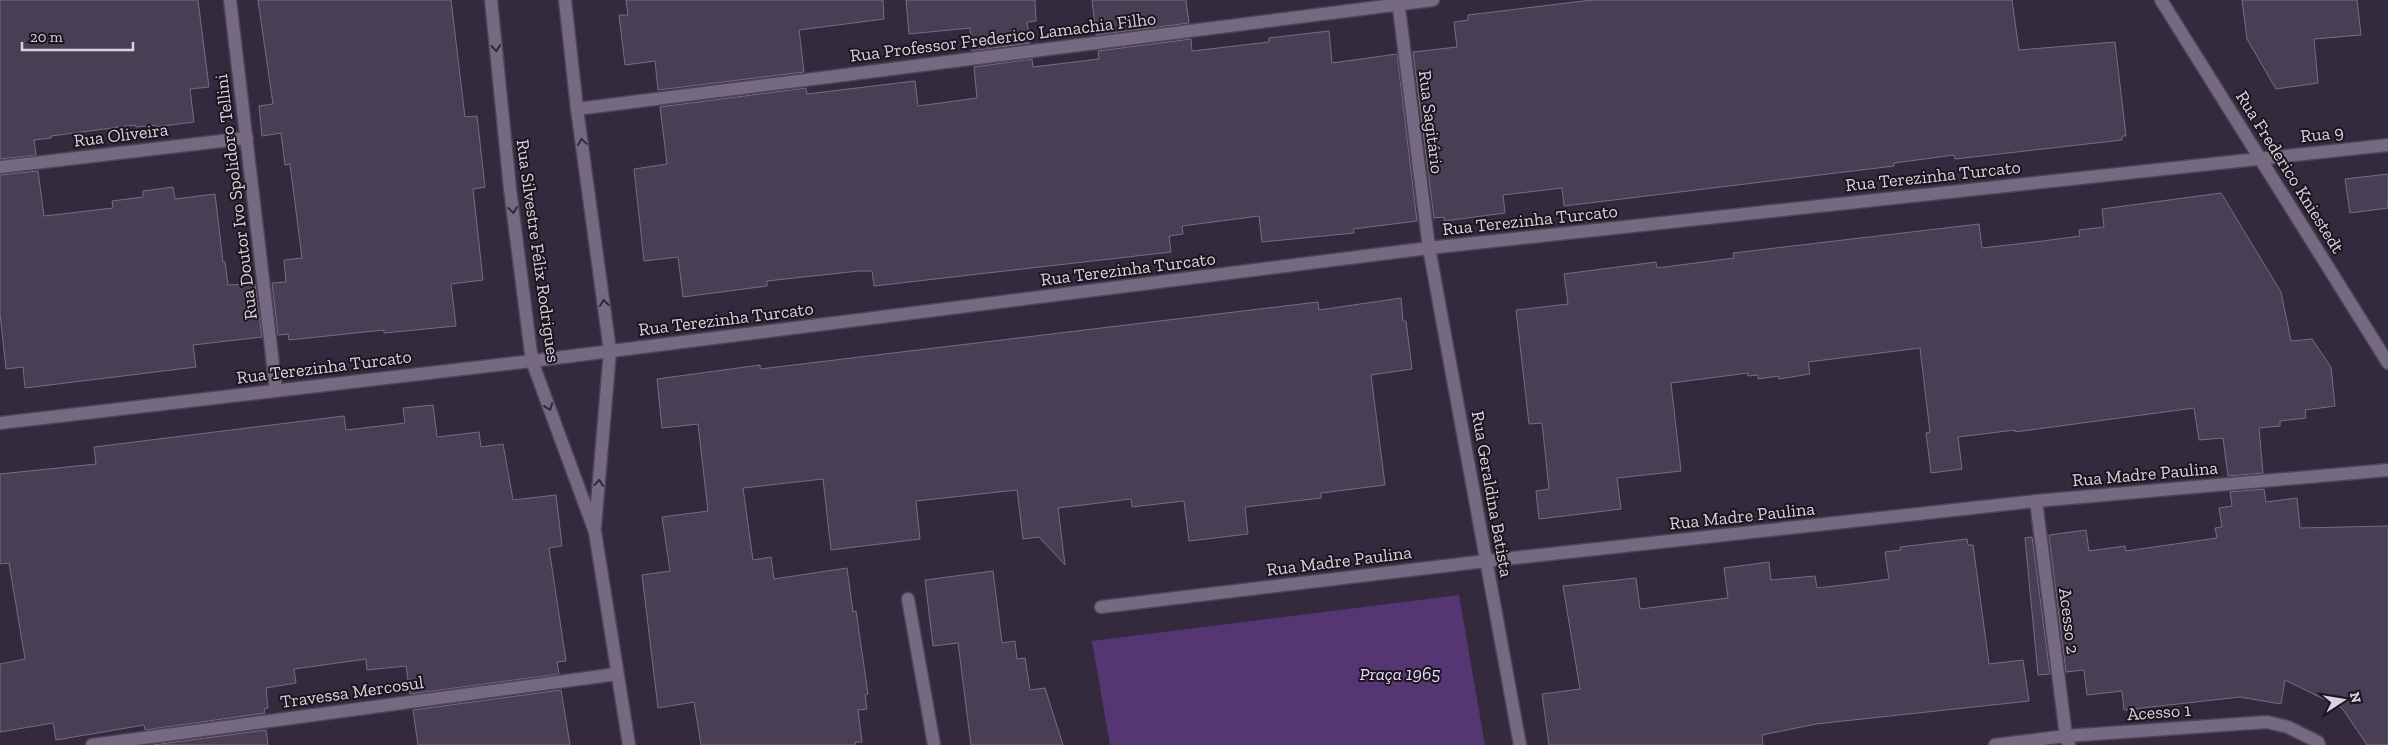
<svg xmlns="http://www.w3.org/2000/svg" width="2388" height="745" font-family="'Zilla Slab',serif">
<rect width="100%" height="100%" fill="#342a3e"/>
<path fill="#563672" d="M1459,595L1485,745H1110L1092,641Z"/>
<path fill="#493f54" stroke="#776c83" d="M0,0H198L209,87L190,89L194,122L156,127V125L136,127L135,125L51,136V138L34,140L36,155L0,159Z
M258,0H451L465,117L477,116L485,187L473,189L483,280L451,284L456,326L384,333V330L289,340L288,334L278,335L272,283L286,282L284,260L302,258L290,164L285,165L281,133L262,136L259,106L273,104Z
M626,0H883L884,19L799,30L804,72L658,90L655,61L625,65L619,15H628Z
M906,0H1035L1036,21L1027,22L1030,43L972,51L970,28L909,34Z
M1092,0H1186L1189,23L1096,35Z
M1592,0H2012L2019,50L2115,42L2126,136H2122V140L1955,159L1954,155L1894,163V166L1564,206L1562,188L1503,195L1505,213L1444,221V217L1434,218L1413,52L1457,47L1454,22L1468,20V15Z
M2242,0H2357L2361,35L2314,39L2318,83L2276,89L2247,39Z
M1329,31L1332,63L1397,54L1417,221L1353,229L1354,233L1262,242L1259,216L1182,226L1183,234L1169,236L1171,252L874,286L872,271H859L767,281V286L683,297L678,257L644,261L634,169L667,164L660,107L806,88L807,94L915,81L918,106L977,98L974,67L1032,59L1033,67L1099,59L1098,51L1191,39L1192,51L1269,42V38Z
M38,171L44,216L113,208L112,201L143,197V191L173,187L175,199L215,194L223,262H225L228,285L255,284L262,337L193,345L196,367L25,388L23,367L6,369L0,314V175Z
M2388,174V208L2350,213L2345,179Z
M2221,193L2281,292L2291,341L2312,339L2331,367L2335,406L2305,410L2306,418L2280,421V426L2259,428L2263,473L2228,476L2223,438L2199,440L2194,408L2015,432V430L1958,437L1962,469L1931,473L1926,433L1930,432L1920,348L1808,362L1810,374L1779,379V376L1758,379V375L1748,376V373L1671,383L1681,471L1617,478L1621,509L1539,519L1536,491L1549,489L1542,423L1529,424L1516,310L1568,304L1564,274L1656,262L1657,268L1734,258L1733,253L1979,224L1982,248L2043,241L2080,236L2079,230L2104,227L2102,209Z
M1401,298L1403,321H1406L1412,369L1371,375L1385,485L1321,493V498L1245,507L1248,534L1189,541L1184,501L1132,507L1131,499L1058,508L1065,565L1039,537L1023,539L1017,490L916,501L920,539L831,550L823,479L743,488L753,560L771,557L774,579L847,568L853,612L856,611L868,694L865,695L867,709L858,710L862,742H855L856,745H701L694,702L658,708L642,575L670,571L662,517L708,511L698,424L662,428L657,379L760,365V369L1318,302L1319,310Z
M433,405L437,437L479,432L481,447L503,444L513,500L556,495L562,546L549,548L566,661L557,662L559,674L410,694L406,666L367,670L366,659L294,669L296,683L266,688L268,708L264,709L265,713L145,730L144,725L56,740L53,723L0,732V664L25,659L9,563L0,564V474L96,464L94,447L344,416L346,430L405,423L403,408Z
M2264,489L2266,502L2297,498L2300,528L2388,526V745H2367L2342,708L2285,680L2281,704L2240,697L2124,710L2122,691L2087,695L2084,670L2066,672L2049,535L2086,530L2089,551L2125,546L2126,551L2217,538L2215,528L2222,527L2219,508L2232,506L2230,492Z
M2032,537L2050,674L2038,675L2025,538Z
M1967,539L1968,545H1973L1989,664L2023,660L2029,701L1816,724L1762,735L1763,745H1549L1542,694L1580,689L1563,586L1636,578L1640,609L1728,598L1724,568L1769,562L1771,580L1815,576L1817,588L1860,583L1889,579L1885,552L1901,550L1900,547Z
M993,571L1002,643L1015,641L1017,659L1025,658L1030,690L1045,688L1063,745H971L958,643L933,646L925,580Z
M561,690L570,745H418L413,710Z
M266,730L268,745H153Z"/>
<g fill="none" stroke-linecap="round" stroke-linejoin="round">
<g stroke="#4d4556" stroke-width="15">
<path id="service" d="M2036,501L2066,736L2069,745
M1995,745L2066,736L2267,722L2288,727L2318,742L2319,745"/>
</g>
<g stroke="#4d4556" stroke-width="15">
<path id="minor" d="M230,0L276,390
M1398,0L1429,248L1520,745
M577,109L1433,0
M0,167L247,138
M0,423L532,361L1429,248L2388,145
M908,599L934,745
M1101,607L1486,561L2036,501L2388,470
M92,745L617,674"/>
</g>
<g stroke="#4d4556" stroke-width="15">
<path id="tertiary" d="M491,0L510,189L532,361L595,532L629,745
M565,0L577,109L610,351L595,527
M2161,0L2388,363"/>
</g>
<use href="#service" stroke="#756a81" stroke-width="12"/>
<use href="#minor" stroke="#756a81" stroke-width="12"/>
<use href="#tertiary" stroke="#756a81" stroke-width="12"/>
</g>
<defs><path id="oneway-chevron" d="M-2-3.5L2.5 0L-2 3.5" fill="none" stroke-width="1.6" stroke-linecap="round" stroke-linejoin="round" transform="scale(1.25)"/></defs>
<g stroke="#312a37">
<use href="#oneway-chevron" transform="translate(496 48) rotate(84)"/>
<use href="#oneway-chevron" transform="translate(582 142) rotate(-98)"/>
<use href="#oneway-chevron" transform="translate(513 210) rotate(83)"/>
<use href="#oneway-chevron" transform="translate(604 303) rotate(-97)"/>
<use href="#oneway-chevron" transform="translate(549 407) rotate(70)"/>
<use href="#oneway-chevron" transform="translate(599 483) rotate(-85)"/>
</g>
<g text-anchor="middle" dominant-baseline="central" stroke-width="4" stroke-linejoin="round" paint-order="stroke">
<g font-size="18" fill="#d9d3e0" stroke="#1a151e">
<text transform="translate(1003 37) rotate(-7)">Rua Professor Frederico Lamachia Filho</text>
<text transform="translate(1431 122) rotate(83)">Rua Sagitário</text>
<text transform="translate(2322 134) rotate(-6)">Rua 9</text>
<text transform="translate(121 135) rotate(-7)">Rua Oliveira</text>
<text transform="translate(2290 172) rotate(58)">Rua Frederico Kniestedt</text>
<text transform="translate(1933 176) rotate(-6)">Rua Terezinha Turcato</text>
<text transform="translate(236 197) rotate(-97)">Rua Doutor Ivo Spolidoro Tellini</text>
<text transform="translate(1530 220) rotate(-6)">Rua Terezinha Turcato</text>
<text transform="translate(538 251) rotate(82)">Rua Silvestre Félix Rodrigues</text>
<text transform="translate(1128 269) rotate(-7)">Rua Terezinha Turcato</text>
<text transform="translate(726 319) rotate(-7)">Rua Terezinha Turcato</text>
<text transform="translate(324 367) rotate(-7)">Rua Terezinha Turcato</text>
<text transform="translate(2145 474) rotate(-5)">Rua Madre Paulina</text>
<text transform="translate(1492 494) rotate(80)">Rua Geraldina Batista</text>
<text transform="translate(1742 516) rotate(-6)">Rua Madre Paulina</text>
<text transform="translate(1339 561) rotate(-7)">Rua Madre Paulina</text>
<text transform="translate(2069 621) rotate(83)">Acesso 2</text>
<text transform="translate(352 692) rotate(-8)">Travessa Mercosul</text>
<text transform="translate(2159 712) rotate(-4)">Acesso 1</text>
</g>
<g font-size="18" font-style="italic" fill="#e9d6fd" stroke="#1a151e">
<text x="1400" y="674">Praça 1965</text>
</g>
</g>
<g transform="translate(2343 700) rotate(78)" stroke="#1a151e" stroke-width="4" paint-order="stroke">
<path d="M0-4L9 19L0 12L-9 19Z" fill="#d9d3e0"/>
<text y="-8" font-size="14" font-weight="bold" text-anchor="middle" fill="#d9d3e0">N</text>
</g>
<path d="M22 42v8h111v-8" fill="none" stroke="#d9d3e0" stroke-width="2.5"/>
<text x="30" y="42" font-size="15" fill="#d9d3e0" stroke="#1a151e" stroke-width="4" paint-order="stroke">20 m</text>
</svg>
